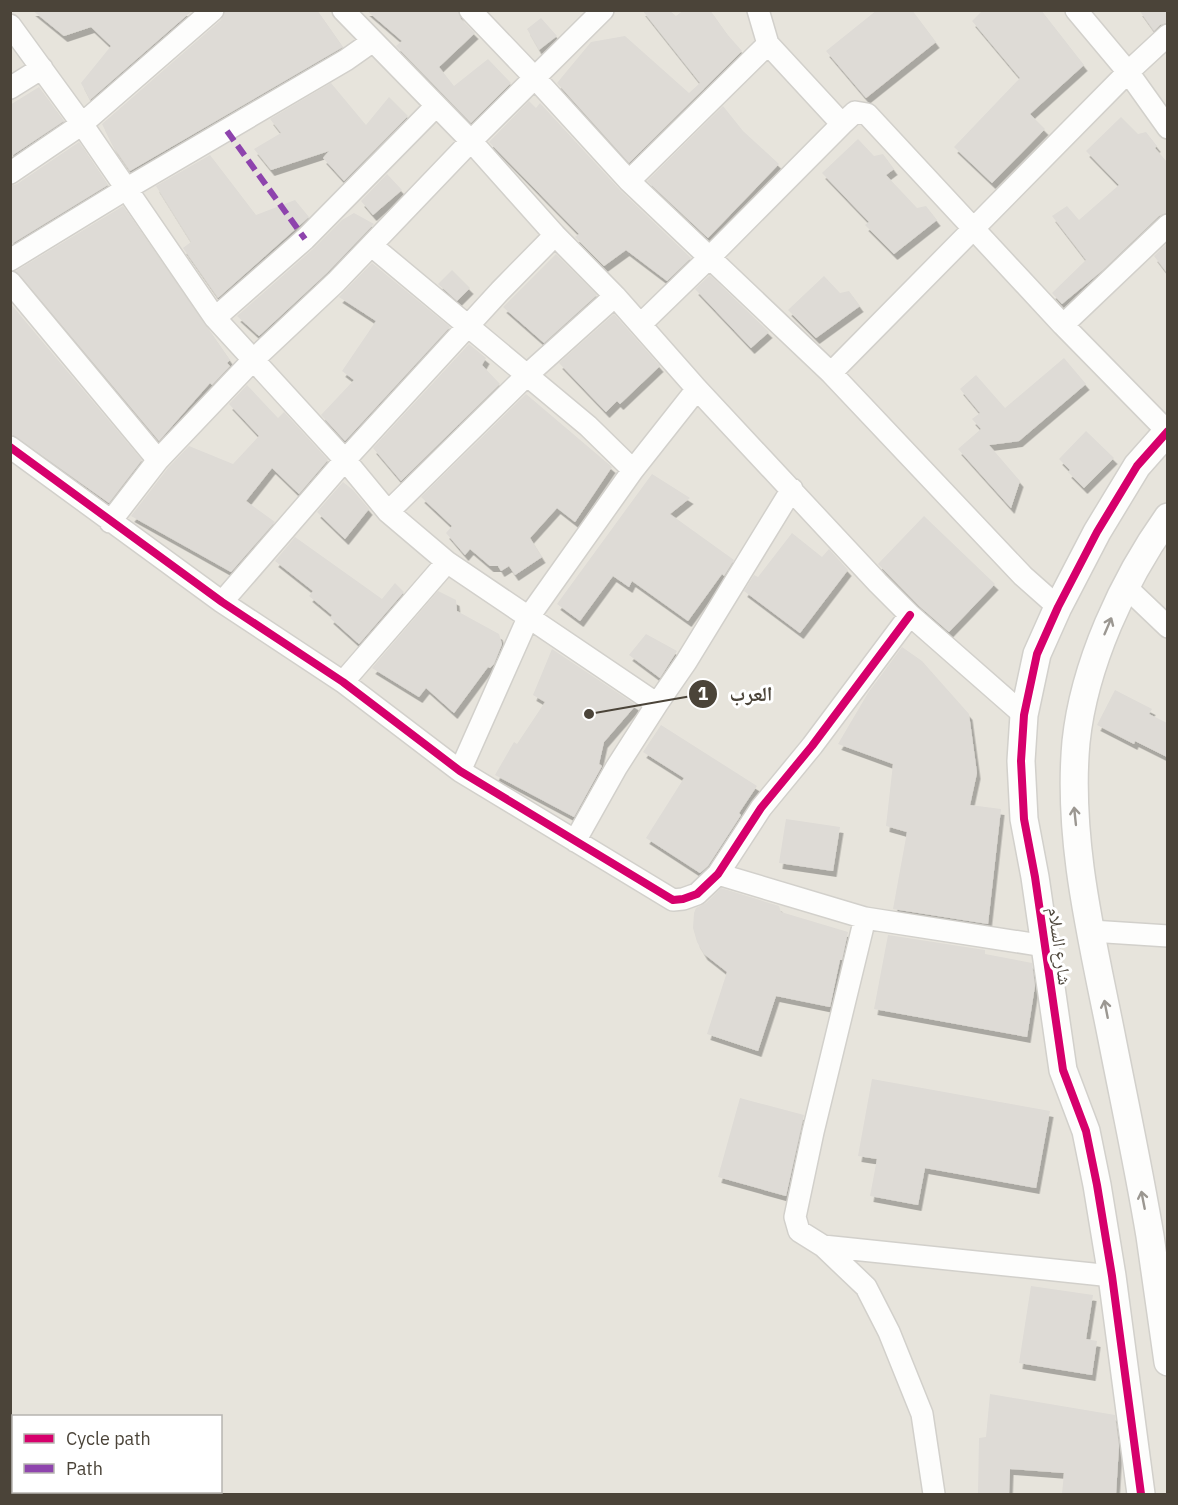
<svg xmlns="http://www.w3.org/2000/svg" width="1178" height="1505" font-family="'IBM Plex Sans','Noto Naskh Arabic',sans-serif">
<defs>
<filter id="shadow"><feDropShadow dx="3.5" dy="6" stdDeviation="0" flood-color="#0004"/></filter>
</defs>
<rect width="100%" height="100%" fill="#f4f2ee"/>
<path fill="#e7e4dc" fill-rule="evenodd" d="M10,11H1167V1494H11ZM14,1416H220V1492H14Z"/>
<path fill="#dedbd6" filter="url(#shadow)" d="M32,10H193L90,100L81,83L111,46L91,27L64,36Z
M225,10H317L343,47L130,171L114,148L102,124L221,20Z
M366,10H458L461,19L475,33L439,67L454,86L488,59L511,83L471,123L396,46L402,41Z
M642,10H669L676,16L684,10H710L727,34L742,51L629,163L557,83L591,42L625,36L689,93L700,83Z
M877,10H912L936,42L866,98L826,51Z
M983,10H1041L1084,65L1030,114L1045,129L992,183L954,147L1020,78L972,21Z
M1139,10H1167V23L1160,25L1154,31Z
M541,18L557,36L539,50L527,29Z
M331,83L366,125L389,97L408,116L344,181L323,158L329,151L271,170L254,149L281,133L270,119Z
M39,87L64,121L10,157V105Z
M529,101L536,108L540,103L620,190L691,258L667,281L626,250L604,266L575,237L579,234L489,142Z
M723,106L743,131L779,164L708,238L647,181Z
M1121,117L1138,134L1146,132L1157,146L1155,148L1167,162V213L1159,216L1103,270L1062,304L1052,293L1086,260L1052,216L1067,206L1079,220L1119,185L1086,151Z
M858,139L874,156L883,154L894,169L886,175L917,208L926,206L937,220L894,254L865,225L869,222L822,173Z
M79,142L108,185L10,245V186L17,184Z
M210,155L256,215L295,200L309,217L218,298L183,248L191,242L156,186Z
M387,174L402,190L373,215L361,201Z
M123,206L230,360L227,363L230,366L212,385L210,383L159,441L16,271Z
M354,213L374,224L327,273L259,336L237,316L313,249L342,220Z
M1167,243V273L1154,256Z
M556,254L597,295L544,343L503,307Z
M372,263L450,327L345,441L321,415L354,380L342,371L376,321L339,297Z
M452,270L470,288L457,301L438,284Z
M710,275L769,332L751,348L695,289Z
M824,276L840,293L849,291L860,306L816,338L788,310Z
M10,303L142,460L109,503L10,433Z
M614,314L660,366L620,404L617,401L606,412L559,363Z
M469,344L486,358L482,365L500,384L401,481L373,448Z
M1064,358L1086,384L1019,441L989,445L1020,481L1011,508L958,449L981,429L972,419L980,413L960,389L976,375L1005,408Z
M247,385L278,418L284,412L328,460L299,494L272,468L246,501L275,522L231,572L131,516L168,468L189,446L233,464L259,436L229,404Z
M526,394L612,467L575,522L557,508L530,538L542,557L515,575L509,566L501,571L498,566H490L470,549L465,555L446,533L452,526L421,497Z
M1086,431L1114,458L1084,488L1068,472L1070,470L1059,459Z
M652,474L690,498L670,514L734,560L724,576L722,574L688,621L632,581L629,587L613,576L580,621L557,604Z
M343,482L353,490L369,509L345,539L317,512Z
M924,516L995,584L949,632L919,606L878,564Z
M792,533L822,557L829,549L848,570L800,633L744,591L754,575L758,577Z
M295,537L382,599L395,583L404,592L359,644L330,618L332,615L309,596L313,591L275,561Z
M438,591L456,600L457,611L499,634L502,644L494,664L490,668L488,667L454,713L426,688L419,697L372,668Z
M646,634L677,651L660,678L629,655Z
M902,647L922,661L969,714L977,773L970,805L1001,809L988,924L893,909L907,832L886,826L893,764L838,744L868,693Z
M552,649L636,705L604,742L599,764L602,766L574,817L495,775L514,742L517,744L545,702L533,695Z
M1115,690L1152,709L1149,714L1167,723V757L1135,741L1134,744L1097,725Z
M661,725L757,786L739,813L741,815L708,866L700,873L646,838L684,778L643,752Z
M786,819L840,827L833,871L779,863Z
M721,888L779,906L781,912L848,932L842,960H840L830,1007L776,996L758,1051L707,1034L727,972L704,954L697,942L693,928L694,913L696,908L706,903Z
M888,935L985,950V954L1032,963L1035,986L1027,1037L874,1009Z
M872,1079L1050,1111L1036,1188L925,1168L918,1205L870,1196L877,1159L858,1156Z
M740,1098L804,1115L786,1196L718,1177Z
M1031,1286L1093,1295L1086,1339L1097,1341L1092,1375L1019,1363Z
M990,1394L1115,1415L1119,1446L1116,1494H1062L1064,1473L1010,1469L1009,1494H978L979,1438L986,1437Z"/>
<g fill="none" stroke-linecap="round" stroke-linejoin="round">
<g stroke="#d2d0cb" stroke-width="24">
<path id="minor" d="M343,10L471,141L555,235L615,296L697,389L878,583L910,615L1024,715
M470,10L535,78L629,181L831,373L1023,576L1058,607
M758,10L768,44L842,124
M1076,10L1128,72L1168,128
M10,25L82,124L215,318L345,460L388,512L447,562L657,704
M10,88L42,68
M10,173L82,124L213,10
M629,181L768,44
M372,246L588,426L633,470
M10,260L126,189L346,60L373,41
M10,282L158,460L110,522
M215,318L305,239L436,106
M641,324L710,257L842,124L855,112L867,114L1063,325L1167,431
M1063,325L1168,225
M831,373L1128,72L1168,35
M10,447L222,602L343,682L460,771L673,900L683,899L697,894L718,874L761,808L812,746L910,615
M158,460L254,359L336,282L471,141L603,10
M388,512L527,375L615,296
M1125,586L1168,627
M222,602L345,460L500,291L555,235
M343,682L447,562
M460,771L528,618L633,470L697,389
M575,841L616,768L657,704L686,662L792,489
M718,874L865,918
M1091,931L1168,936
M1045,946L865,918L813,1132L795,1217L799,1231L823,1246L1112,1276
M823,1246L866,1287L889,1332L922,1414L934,1494"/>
</g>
<g stroke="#d2d0cb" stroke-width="30">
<path id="tertiary" d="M1168,517C1123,580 1084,665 1076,742C1067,842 1093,942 1112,1039C1125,1105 1139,1170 1150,1236C1156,1278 1162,1320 1168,1362
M1141,1494L1112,1276L1097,1185L1086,1131L1063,1070L1035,877L1024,819L1021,761L1024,715L1037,654L1058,607L1097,532L1137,466L1168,431"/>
</g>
<use href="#minor" stroke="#fdfdfc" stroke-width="21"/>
<use href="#tertiary" stroke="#fdfdfc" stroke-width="27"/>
<path stroke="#8e44ad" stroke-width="6" stroke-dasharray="12 6" stroke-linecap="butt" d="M227,131L305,239"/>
<g stroke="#fff" stroke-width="11">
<path id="cycleway" d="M10,447L222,602L343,682L460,771L673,900L683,899L697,894L718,874L761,808L812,746L910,615
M1141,1494L1112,1276L1097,1185L1086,1131L1063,1070L1035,877L1024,819L1021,761L1024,715L1037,654L1058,607L1097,532L1137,466L1168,431"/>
</g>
<use href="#cycleway" stroke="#d6006c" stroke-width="8"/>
</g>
<defs><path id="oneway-shaft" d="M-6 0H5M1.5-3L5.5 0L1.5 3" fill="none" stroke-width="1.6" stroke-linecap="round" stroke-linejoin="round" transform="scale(1.5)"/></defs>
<g stroke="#9b9791">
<use href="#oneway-shaft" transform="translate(1108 626) rotate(-67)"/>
<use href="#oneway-shaft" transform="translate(1075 816) rotate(-96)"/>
<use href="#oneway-shaft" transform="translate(1106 1009) rotate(-101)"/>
<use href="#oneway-shaft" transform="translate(1143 1200) rotate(-101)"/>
</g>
<g text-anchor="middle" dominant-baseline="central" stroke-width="6" stroke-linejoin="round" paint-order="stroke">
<g font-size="18" fill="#4b4439" stroke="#fff">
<text transform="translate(1060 946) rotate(82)">شارع السلام</text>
</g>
</g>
<path fill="none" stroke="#4b4439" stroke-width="2" d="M589 714L703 694"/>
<g fill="#4b4439" stroke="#fff" stroke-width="2">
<circle cx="589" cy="714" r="6"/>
<circle cx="703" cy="694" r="15"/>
</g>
<g font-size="18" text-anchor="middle" font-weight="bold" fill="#fff">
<text x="703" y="700">1</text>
</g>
<g font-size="20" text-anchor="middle" font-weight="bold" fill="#4b4439" stroke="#fff" stroke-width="6" stroke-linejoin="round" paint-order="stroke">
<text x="751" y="701">العرب</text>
</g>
<rect width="1178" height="1505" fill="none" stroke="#4b4439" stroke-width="24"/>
<rect x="12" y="1415" width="210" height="78" fill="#ffffff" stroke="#b7b4b0" stroke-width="1.5"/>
<rect x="24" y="1434" width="30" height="9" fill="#d6006c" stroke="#b7b4b0" stroke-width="1.5"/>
<text x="66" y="1445" font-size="18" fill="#4b4439">Cycle path</text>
<rect x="24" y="1464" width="30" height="9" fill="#8e44ad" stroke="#b7b4b0" stroke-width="1.5"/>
<text x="66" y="1475" font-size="18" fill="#4b4439">Path</text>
</svg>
